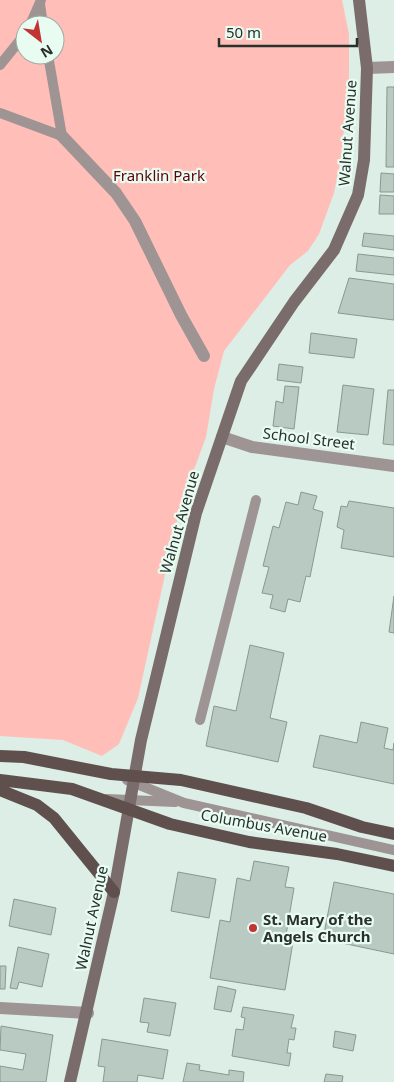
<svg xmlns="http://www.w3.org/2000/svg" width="394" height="1082" font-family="'Noto Sans',sans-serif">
<rect width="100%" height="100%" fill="#dceee5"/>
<path fill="#ffbfb8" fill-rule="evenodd" d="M0,0H342L349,34V83L341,157L334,193L319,234L308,251L290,265L224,351L214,389L206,437L179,511L138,698L119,744L102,756L63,740L0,736ZM25,25H55V55H25Z"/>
<path fill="#b8cac1" stroke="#889990" d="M387,87H394V167H386Z
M381,173L394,174V192H380Z
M380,195L394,196V214H379Z
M364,233L394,236V250L362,246Z
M358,254L394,258V275L356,271Z
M349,278L394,284V320L338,313Z
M311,333L357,339L354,358L309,353Z
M279,364L303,367L301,383L277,380Z
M343,385L374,389L368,435L337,432Z
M285,386L299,387L294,429L273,426L276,401L283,403Z
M388,390H394V445L383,444Z
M301,492L317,496L313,509L323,512L310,577L306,576L300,602L288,599L285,612L270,608L273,595L262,593L269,567L263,566L273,526L279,528L286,502L298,505Z
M349,501L394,508V557L341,548L344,530L337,527L341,506L347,507Z
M394,596V633L389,632Z
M250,645L284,653L270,718L287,722L278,762L206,746L214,706L236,711Z
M361,722L388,728L384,748L393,750L394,743V784L313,767L320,735L357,743Z
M254,861L289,867L285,887L294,888L286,935L294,936L285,990L210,978L220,920L230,922L237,878L250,881Z
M178,872L216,879L209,918L171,911Z
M334,882L394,894V954L323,939Z
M14,899L56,908L51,935L9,926Z
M18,947L49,954L42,987L19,982L17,989L10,988Z
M0,966H6L5,989H0Z
M218,986L236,990L231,1012L214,1009Z
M144,998L176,1003L170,1036L147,1032L149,1023L140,1022Z
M243,1007L294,1015L291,1028H296L294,1040L289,1039L287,1053H291L289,1066L232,1056L236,1029L243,1030L245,1018L241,1017Z
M1,1026L53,1035L46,1082H0V1066L23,1070L26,1054L0,1050Z
M335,1031L356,1035L353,1051L333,1047Z
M102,1039L168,1050L163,1079L138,1075L137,1082H103L105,1067L98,1066Z
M187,1063L200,1065L199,1070L229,1075V1070L244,1072L243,1082H183Z
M326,1074L343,1076L342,1082H324Z"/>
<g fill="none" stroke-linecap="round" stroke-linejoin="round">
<path stroke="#9d9493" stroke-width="10" d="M40,4L43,25
M30,25L41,0
M0,65L25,34
M0,113L62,136L48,55
M200,720L256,500
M127,780L184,803L394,850
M107,799L175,802"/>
<path stroke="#9d9493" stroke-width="12" d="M367,68L394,67
M62,136L116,193L135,221L181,315L204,356
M222,437L252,447L394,466
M0,1008L88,1013"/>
<path stroke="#796c6b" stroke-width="12" d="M70,1082L114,892L141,740L196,513L241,381L294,302L334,250L358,195L364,160L367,68L359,0"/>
<path stroke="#5f504e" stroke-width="12" d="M0,756L24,757L111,774L181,780L306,808L362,827L394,834
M0,780L72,789L170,824L249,842L337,854L394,866
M0,790L37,805L54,818L114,892"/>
</g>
<circle fill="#c23334" stroke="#e9fcf2" stroke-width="2" cx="253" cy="928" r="5"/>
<g text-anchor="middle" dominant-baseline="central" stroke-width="4.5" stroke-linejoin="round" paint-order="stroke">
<g font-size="15" fill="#29302c" stroke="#e9fcf2">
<text transform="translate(347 133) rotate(-86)">Walnut Avenue</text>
<text transform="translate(309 438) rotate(7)">School Street</text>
<text transform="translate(179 522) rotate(-74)">Walnut Avenue</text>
<text transform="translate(264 825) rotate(10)">Columbus Avenue</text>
<text transform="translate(91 918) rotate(-78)">Walnut Avenue</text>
</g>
<g font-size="15" fill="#600009" stroke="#e9fcf2">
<text x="159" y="175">Franklin Park</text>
</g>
<g font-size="15" font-weight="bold" fill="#29302c" stroke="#e9fcf2" text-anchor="start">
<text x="263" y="919">St. Mary of the<tspan x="263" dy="17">Angels Church</tspan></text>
</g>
</g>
<g transform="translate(40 40) rotate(149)"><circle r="24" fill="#e9fcf2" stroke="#9caaa3"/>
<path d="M0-4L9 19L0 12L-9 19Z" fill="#c23334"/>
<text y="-8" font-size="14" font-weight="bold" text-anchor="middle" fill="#29302c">N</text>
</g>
<path d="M219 38v8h138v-8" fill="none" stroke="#29302c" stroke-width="2.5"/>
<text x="226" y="38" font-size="15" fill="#29302c" stroke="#e9fcf2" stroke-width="4" paint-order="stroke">50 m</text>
</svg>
